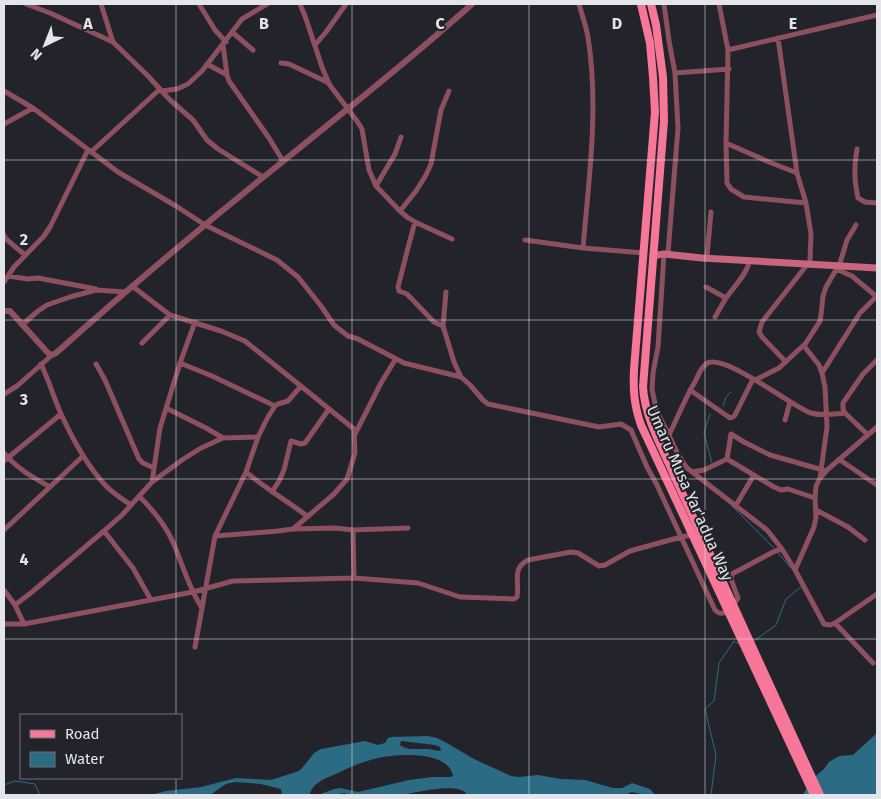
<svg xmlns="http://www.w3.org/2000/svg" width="881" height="799" font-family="'Fira Sans',sans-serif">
<rect width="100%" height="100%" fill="#23242b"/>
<path fill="#2b6b84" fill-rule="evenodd" d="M877,733V795H803L811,780L824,769L829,762L839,756L853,755Z
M428,736L437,738L445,742L474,759L511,776L519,777L538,775L561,779L585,780L613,788H622L632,783L650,789L655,795H648L631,792L626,795H465L466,793C455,782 415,793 400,795C384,797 365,795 348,795L345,793L333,795H318L334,789L340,788L358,792L409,780L432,777H450L453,776C448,749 394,754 374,759C362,762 350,767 338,773C332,776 324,778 318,783C313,786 311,791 309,795H282L281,789L261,784L235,782L226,784L210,795H150L166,791L201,787L236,778L271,780L299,771L303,767L314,753L321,749L365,741L378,745L385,743L388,738L391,737ZM401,741L435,745L440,747L441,750L440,751L428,749H410L403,747L400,745Z"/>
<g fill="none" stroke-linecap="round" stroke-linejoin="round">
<path stroke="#2b6b84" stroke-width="1" d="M723,406L726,397L731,392
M710,414L704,433L712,463
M732,506L774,548
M778,553L790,567
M754,641L776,625L786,599L801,587
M4,785L15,781L35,784L40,795
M711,795L716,755L705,709L714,701L719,663L734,641L739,644"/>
<path stroke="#8d505e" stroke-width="5" d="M26,4L50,13L113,42L148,76L169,99L193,120L207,140L218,149L263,177
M101,4L113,42
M199,4L215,30L226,42
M300,4L305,16L322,67L329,84L357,121L362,129L369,170L376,186L400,211L407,217L415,222L452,239
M579,4C582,15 586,26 588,37C599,107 589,178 583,248L644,253
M664,4L669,41L675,73L678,128L668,253
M719,4L728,50L726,143L727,183L731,189L744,197L806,203
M232,32L253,50
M223,45L227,75L229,81L269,138L283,161
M315,45L326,32L346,4
M728,50L877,15
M281,63L289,64L329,83
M207,64L227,75
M675,73L729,69
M4,91L33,108L118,172L176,206L205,225L277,260L298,277L321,306L334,325L348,336L358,339L404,363L461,377L470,385L483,400L488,404L599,427L621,424L631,430L647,467L656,483L715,610C719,615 723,613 729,612
M162,91L177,89L188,84L202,71L242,19L267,4
M4,124L33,108
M726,143L769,162L797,173L778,38
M857,149C854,168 854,179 858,198L865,202L877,203
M91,152L160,89
M376,186L395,154L401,137
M400,211L416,191L426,175L431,164L441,110L449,91
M415,222L409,244L398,287L399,291L407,294L434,322L443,326
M4,235L6,239L25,255
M525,240L583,248
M664,254L658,347L653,373L652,390L657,412L669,435C678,417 685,398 696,380C698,375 701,368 706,364C722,351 791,406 811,413C821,416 834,414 845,413
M707,256L711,212
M836,269L852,276L877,297
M8,276L28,279L38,278L96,289
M4,282L14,267L44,236L50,227L88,150
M132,286L170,315L221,331L245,341L354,429L355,453L347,479L334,494L293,529
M706,287L726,298C732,289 750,271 749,260
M446,292L443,326L454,362L461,377
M715,317L726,298
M22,325L38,311L47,305L70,297L96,290L125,292
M142,343L170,315
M786,362L762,337L759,332L762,322L810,261L811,234L806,203L797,173
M180,363L212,376L275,406
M41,364C49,381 54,398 61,414C73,440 87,466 106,486C114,494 122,499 131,505
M96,364L105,380L139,459L143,463L154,468
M822,373L860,313L877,296
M755,380L779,368L806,343
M690,390L730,418L733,417L735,415L753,379
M4,394L17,386L52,355
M166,408L206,428L223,438
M785,420L790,402
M355,434L381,383L395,360
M868,435L845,413L843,409V403L863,374L877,360
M659,441L669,435C674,447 679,458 687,468L767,530L782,549L795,570L824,624L830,625L835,623L877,594
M4,453C16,468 34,478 50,487
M727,459L731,434L744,442L770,455L823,470
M727,459L774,487L781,490L788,489L815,498
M840,460L877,485
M4,461L61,414
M246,472C265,488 287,501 307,516
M692,472L704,470L727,459
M820,478L827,427L825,387L822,373L819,365L804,346L820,321L821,315L823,296L826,287L840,263L847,240L856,225
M152,482L160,428L180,363L195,322
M272,492L279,481L284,470L291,441L301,444L305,443L329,409
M139,496C152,509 164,523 172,540C182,562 188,587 202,608
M736,505L754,475
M816,510L848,527L865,540
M4,530L83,456
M353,530L354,578
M104,531L133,568L151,600
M215,536L278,531L293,529L335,528L353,530L408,528
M795,570L814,527L816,517L815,498L816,486L820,478L827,470L877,427
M4,590L15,605L24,624
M732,604L736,601L738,598L731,579L732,574L775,551L782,549
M15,605L32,592L104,531L122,515L152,482L182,460L201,448L223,438L258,437
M835,623L873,663
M4,624H24L193,592L233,581L354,578L418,583L460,597L514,599L517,597C520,581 511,569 528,560L571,552L578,553L599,566L605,565L630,551L681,537L692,535
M195,647L215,536L246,472L258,437L268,417L275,406L278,404L288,401L301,386"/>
<path stroke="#8d505e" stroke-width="6" d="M4,311H10L49,354L52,355L56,353C128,289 201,227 276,167C342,113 409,61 472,4"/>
<path stroke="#c8667e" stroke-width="7" d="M653,256L657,255L664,254L702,258L877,268"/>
<path stroke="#f67797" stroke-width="8" d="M641,4L650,43L653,77L655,112L634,369C633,390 634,405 641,425L814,795
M651,4L656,25L663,77L664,121L643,387C645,418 661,445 673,473L820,795"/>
</g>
<path fill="none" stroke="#e4e5ea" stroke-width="1" stroke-opacity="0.55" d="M176,4V715M352,4V795M529,4V795M705,4V795M4,160H877M4,320H877M4,479H877M4,639H877M176,778V795"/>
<g text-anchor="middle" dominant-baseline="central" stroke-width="4" stroke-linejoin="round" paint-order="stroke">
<g font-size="16" fill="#e4e5ea" stroke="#23242b">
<text transform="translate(690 493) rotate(66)">Umaru Musa Yar'adua Way</text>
</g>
</g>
<g font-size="16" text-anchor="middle" font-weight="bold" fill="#e4e5ea" stroke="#23242b" stroke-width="4" stroke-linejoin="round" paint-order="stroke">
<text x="88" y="29">A</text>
<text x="264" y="29">B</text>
<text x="440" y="29">C</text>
<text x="617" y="29">D</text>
<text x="793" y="29">E</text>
<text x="24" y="245">2</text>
<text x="24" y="405">3</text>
<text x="24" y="565">4</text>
</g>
<rect width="881" height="799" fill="none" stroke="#e4e5ea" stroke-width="10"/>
<rect x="20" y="714" width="162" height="65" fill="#23242b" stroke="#707177"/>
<rect x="30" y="730" width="25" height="8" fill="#f67797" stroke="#707177"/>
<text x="65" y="739" font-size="15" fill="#e4e5ea">Road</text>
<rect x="30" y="752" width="25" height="15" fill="#2b6b84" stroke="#707177"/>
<text x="65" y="764" font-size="15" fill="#e4e5ea">Water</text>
<g transform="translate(45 45) rotate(223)" stroke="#23242b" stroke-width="4" paint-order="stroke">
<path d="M0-4L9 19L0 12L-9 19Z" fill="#e4e5ea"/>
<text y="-8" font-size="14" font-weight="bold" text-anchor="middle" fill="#e4e5ea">N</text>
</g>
</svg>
